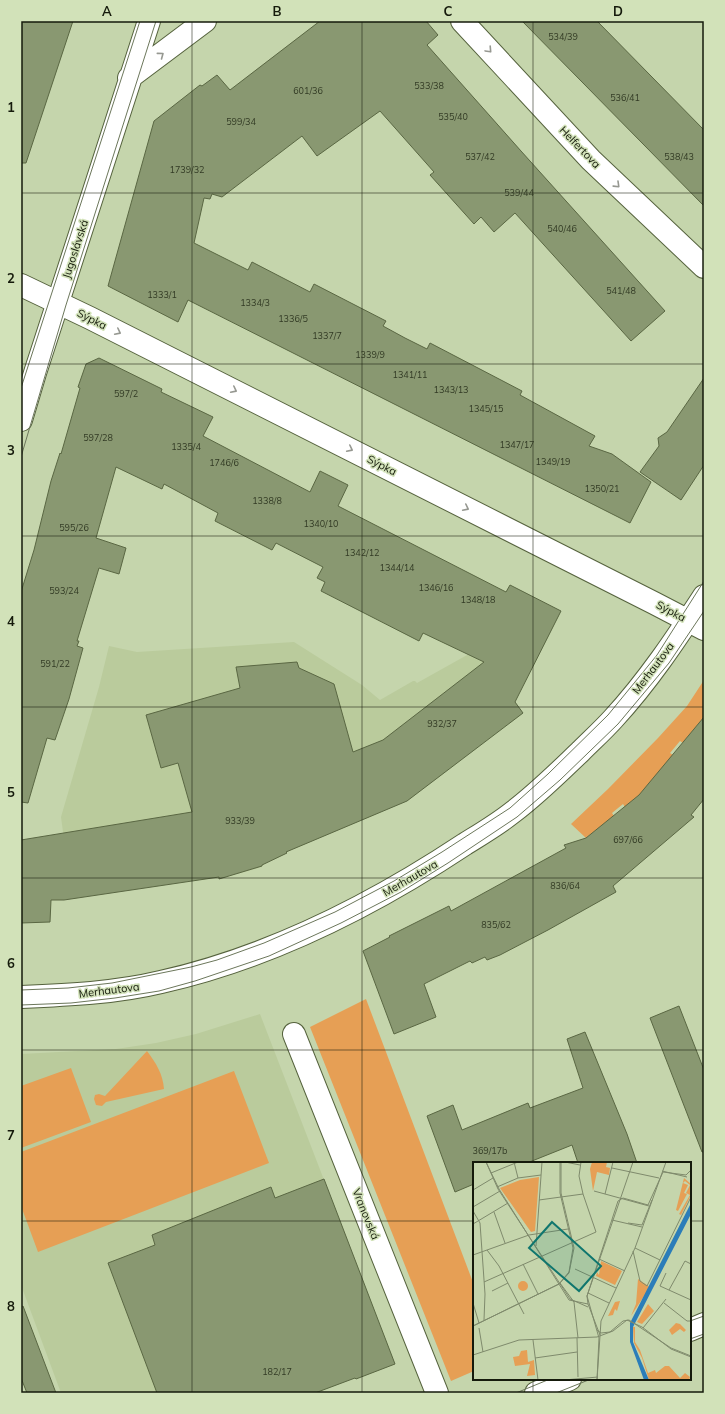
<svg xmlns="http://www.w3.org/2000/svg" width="725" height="1414" font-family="Mulish,sans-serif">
<rect width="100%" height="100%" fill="#c5d5ac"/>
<path fill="#bacb9c" d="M294,642L362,685L380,700L413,681H415L417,683L476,650L523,713L407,801L286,852L287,853L262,865V867L219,879L218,877L193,881L63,849V832L61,817L99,687L109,646L137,652Z
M260,1014L395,1364L356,1379L355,1378L315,1393H61L21,1285V1054L116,1049L156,1043L196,1034Z"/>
<path fill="#e69f55" d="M704,680V717L683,743L680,741L670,753L673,755L653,784L625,807L623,804L612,813L614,816L586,838L571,824L608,789L658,738L687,706Z
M366,999L474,1285V1371L451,1381L310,1027Z
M147,1051C156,1063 163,1074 164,1089L106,1102L102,1106L96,1105L94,1099L95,1095L99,1094L105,1096Z
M71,1068L91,1122L21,1148V1086Z
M234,1071L269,1163L38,1252L21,1206V1152Z"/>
<path fill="#899871" stroke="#5a6743" d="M21,21H73L26,163H21Z
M320,21H426L438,35L427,45L521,151L665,311L631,341L515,213L494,232L481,217L474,224L430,175L434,172L380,111L317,156L302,136L222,197L212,194L210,199L204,198L194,243L248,270L252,262L310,292L314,284L386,321L383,326L405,338L427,349L430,343L522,391L520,395L595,436L589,446L612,454L651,482L630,523L188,300L178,322L108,286L154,121L200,85L202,86L217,75L230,90Z
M522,21H597L704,130V206Z
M99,358L162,389L161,392L213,417L203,436L310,492L320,471L348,485L338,506L506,592L510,585L561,611L515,702L523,713L407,801L286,852L287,853L262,865V866L219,879V877L64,900H51L50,922L21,923V840L192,812L178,763L161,768L146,715L240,688L236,667L297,662L299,668L334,684L353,752L383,740L484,662L423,633L419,641L321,591L325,582L317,578L323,567L276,543L272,550L215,521L218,513L164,484L162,489L116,467L96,538L126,548L119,574L99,568L77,641H79L77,646L83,648L69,699L55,740L47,738L28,803L21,802V592L34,550L51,481L60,453L61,454L80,388L78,387L86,364Z
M704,378V465L681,500L640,472L659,446L658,438L667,432Z
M704,717V799L691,815L694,817L613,886L616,892L548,930L500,955L487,960L485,957L472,963L470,961L424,984L436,1017L394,1034L363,951L390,937L389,936L449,906L451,911L566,848L564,845L586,838L639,795Z
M679,1006L704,1070V1152H702L650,1018Z
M585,1032L627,1134L637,1163H578L572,1145L527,1163H474V1184L455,1192L427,1116L453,1105L462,1130L528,1103L530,1108L583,1088L567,1039Z
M324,1179L395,1364L356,1379L355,1378L315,1393H157L108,1263L155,1245L152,1235L271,1187L275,1198Z
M23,1306L48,1372L56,1393H27L21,1378V1307Z"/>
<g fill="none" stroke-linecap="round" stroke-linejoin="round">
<g stroke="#55623d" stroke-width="24">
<path id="street" d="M462,21L591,160L704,267
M129,78L205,21
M21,285L90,318L654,603L704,629
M21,420L35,373L149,21
M294,1034L437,1393
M690,1330L704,1324
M536,1393L570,1379"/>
</g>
<g stroke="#55623d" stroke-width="24">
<path id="secondary" d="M21,997C68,995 115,993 161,982C268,958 373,905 465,844C481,834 498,824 513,812C537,794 559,772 581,751C591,741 603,730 613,719C648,681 676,639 704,596"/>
</g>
<use href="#street" stroke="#fff" stroke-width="22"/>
<use href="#secondary" stroke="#fff" stroke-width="22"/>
<path stroke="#6c775b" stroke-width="1" d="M21,388L140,21
M21,457L66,305L156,21
M21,990L68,988L112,983L191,967L217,960L264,943L335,912L394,881L442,852L510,808L548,774L608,715L657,655L704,581
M21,1005L71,1003L115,998L159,991L195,981L269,956L341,923L401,892L448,863L517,817L560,780L618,724L669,663L704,611
M690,1321L704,1316
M690,1339L704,1334
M516,1393L550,1379
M556,1393L591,1379"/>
</g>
<defs><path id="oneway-chevron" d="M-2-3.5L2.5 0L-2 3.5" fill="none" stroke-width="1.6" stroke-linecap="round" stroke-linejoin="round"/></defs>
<g stroke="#969891">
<use href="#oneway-chevron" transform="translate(489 50) rotate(47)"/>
<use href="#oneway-chevron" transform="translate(161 55) rotate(-37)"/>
<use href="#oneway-chevron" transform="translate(617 185) rotate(44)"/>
<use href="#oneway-chevron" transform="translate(118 332) rotate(27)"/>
<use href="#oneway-chevron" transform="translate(234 390) rotate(27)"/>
<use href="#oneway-chevron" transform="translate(350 449) rotate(27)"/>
<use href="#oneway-chevron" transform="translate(466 508) rotate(27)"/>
</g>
<path fill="none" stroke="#151a0b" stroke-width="1" stroke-opacity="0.55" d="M192,21V1393M362,21V1393M533,21V1163M21,193H704M21,364H704M21,536H704M21,707H704M21,878H704M21,1050H704M21,1221H474M690,1221H704M533,1379V1393"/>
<g text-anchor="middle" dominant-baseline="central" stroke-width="3" stroke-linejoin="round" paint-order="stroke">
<g font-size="9" fill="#323a24">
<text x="563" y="36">534/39</text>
<text x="429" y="85">533/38</text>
<text x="308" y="90">601/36</text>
<text x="625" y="97">536/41</text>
<text x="453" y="116">535/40</text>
<text x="241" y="121">599/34</text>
<text x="480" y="156">537/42</text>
<text x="679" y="156">538/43</text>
<text x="187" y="169">1739/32</text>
<text x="519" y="192">539/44</text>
<text x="562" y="228">540/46</text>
<text x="621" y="290">541/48</text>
<text x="162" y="294">1333/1</text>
<text x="255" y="302">1334/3</text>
<text x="293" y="318">1336/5</text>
<text x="327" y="335">1337/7</text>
<text x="370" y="354">1339/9</text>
<text x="410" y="374">1341/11</text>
<text x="451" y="389">1343/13</text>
<text x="126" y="393">597/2</text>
<text x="486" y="408">1345/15</text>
<text x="98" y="437">597/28</text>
<text x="517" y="444">1347/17</text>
<text x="186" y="446">1335/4</text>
<text x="553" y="461">1349/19</text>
<text x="224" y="462">1746/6</text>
<text x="602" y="488">1350/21</text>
<text x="267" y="500">1338/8</text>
<text x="321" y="523">1340/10</text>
<text x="74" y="527">595/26</text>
<text x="362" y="552">1342/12</text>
<text x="397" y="567">1344/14</text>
<text x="436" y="587">1346/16</text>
<text x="64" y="590">593/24</text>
<text x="478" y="599">1348/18</text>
<text x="55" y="663">591/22</text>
<text x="442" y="723">932/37</text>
<text x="240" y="820">933/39</text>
<text x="628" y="839">697/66</text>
<text x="565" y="885">836/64</text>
<text x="496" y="924">835/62</text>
<text x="490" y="1150">369/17b</text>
<text x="277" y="1371">182/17</text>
</g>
<g font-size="11" fill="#151a0b" stroke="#d2e2b9">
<text transform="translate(580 147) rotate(46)">Helfertova</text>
<text transform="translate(75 249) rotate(-72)">Jugoslávská</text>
<text transform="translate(92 319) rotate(27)">Sýpka</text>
<text transform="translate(382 465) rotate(27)">Sýpka</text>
<text transform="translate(671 611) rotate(28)">Sýpka</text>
<text transform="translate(653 668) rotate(-53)">Merhautova</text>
<text transform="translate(410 878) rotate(-30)">Merhautova</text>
<text transform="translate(109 990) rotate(-7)">Merhautova</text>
<text transform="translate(366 1214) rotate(68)">Vranovská</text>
</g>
</g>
<g transform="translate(473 1162)">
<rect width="218" height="218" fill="#c5d5ac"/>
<path d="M119,0H134L133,5L137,6L136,13L124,10L120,29L117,7ZM66,15L62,69L58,70L27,26L47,18ZM211,16L218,22V33L208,53L206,52L217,33L213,31L217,23L212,19L210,21L215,23L211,31L214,32L205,49L203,48ZM128,99L149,109L142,123L123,114L124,110L126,113ZM165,117L177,125L158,154L163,142ZM45 124a5 5 0 1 1 10 0a5 5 0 1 1-10 0ZM147,139L144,149L142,147L140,153L135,154L142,140ZM175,142L181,149L169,162L164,160ZM203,161L207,162L213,168L211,170L207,167L199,173L196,168ZM160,165H162V180L167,188L175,211L182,208L183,211L192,204H196L207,216L212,211L217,215L216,218H176L169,196L161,181ZM54,188L55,200L61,198L62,213L54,214L57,202L42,204L40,195L46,194L48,189Z" fill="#e69f55"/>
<path d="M218,41V52L160,165V180L176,218H171L157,180V161Z" fill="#2b7db9"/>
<path fill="none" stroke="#7f8a6c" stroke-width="1" d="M13,0L26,27L96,138L115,142M13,0L25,27L97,137L115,145M41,0L45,16M92,0L107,3M108,0L106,14L110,32L123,70M139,6L186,16M189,9L214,15M18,11L45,0M24,25L45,16L68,13M0,28L20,16M121,29L176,44M132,32L140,0M66,38L110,32M0,45L27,29M0,49L7,61L12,132L11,158M21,50L32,81M139,58L169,65M155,61L169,63L179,38M0,62L35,41M63,84L69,0M162,86L187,98M14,88L26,104L51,152M160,89L167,119L174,124L218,35M0,93L56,73L95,67M126,97L152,109M50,102L65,132M102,107L143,126M193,111L187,124L218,138M11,120L123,70M87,121L101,140M196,128L212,99L218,102M19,129L35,121M115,131L136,141M101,140L105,176M0,141L6,161M191,141L214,159H218M0,164L86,122L96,110L100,86L87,31V0M0,164L86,122L96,111L101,86L88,31V0M6,166L10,190M170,166L193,137M124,168L128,171L137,170L150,159L156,158L198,186L218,194M127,173L115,142L114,134L160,0M104,176L105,215M60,178L65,218M0,193L46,178L124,175L140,169L154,158L169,165L198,187L218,195M62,196L104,190M91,218L125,215M124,218L128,159L162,86L193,0M124,218L126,176L114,134L145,39L150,36L175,43L190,10L213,13L218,8"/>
<path fill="#0f766e" fill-opacity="0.15" stroke="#0f766e" stroke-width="2" d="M79,60L128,104L106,129L56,86Z"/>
<rect width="218" height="218" fill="none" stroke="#151a0b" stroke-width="2"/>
</g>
<rect width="725" height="1414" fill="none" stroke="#d2e2b9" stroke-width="44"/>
<rect x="22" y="22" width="681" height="1370" fill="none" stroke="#151a0b" stroke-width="1.5"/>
<g font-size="13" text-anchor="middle" font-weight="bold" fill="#151a0b">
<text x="107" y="16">A</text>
<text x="277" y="16">B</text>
<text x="448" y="16">C</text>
<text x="618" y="16">D</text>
<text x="11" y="112">1</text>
<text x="11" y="283">2</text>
<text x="11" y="455">3</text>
<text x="11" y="626">4</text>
<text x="11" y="797">5</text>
<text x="11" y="968">6</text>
<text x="11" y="1140">7</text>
<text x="11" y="1311">8</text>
</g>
</svg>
